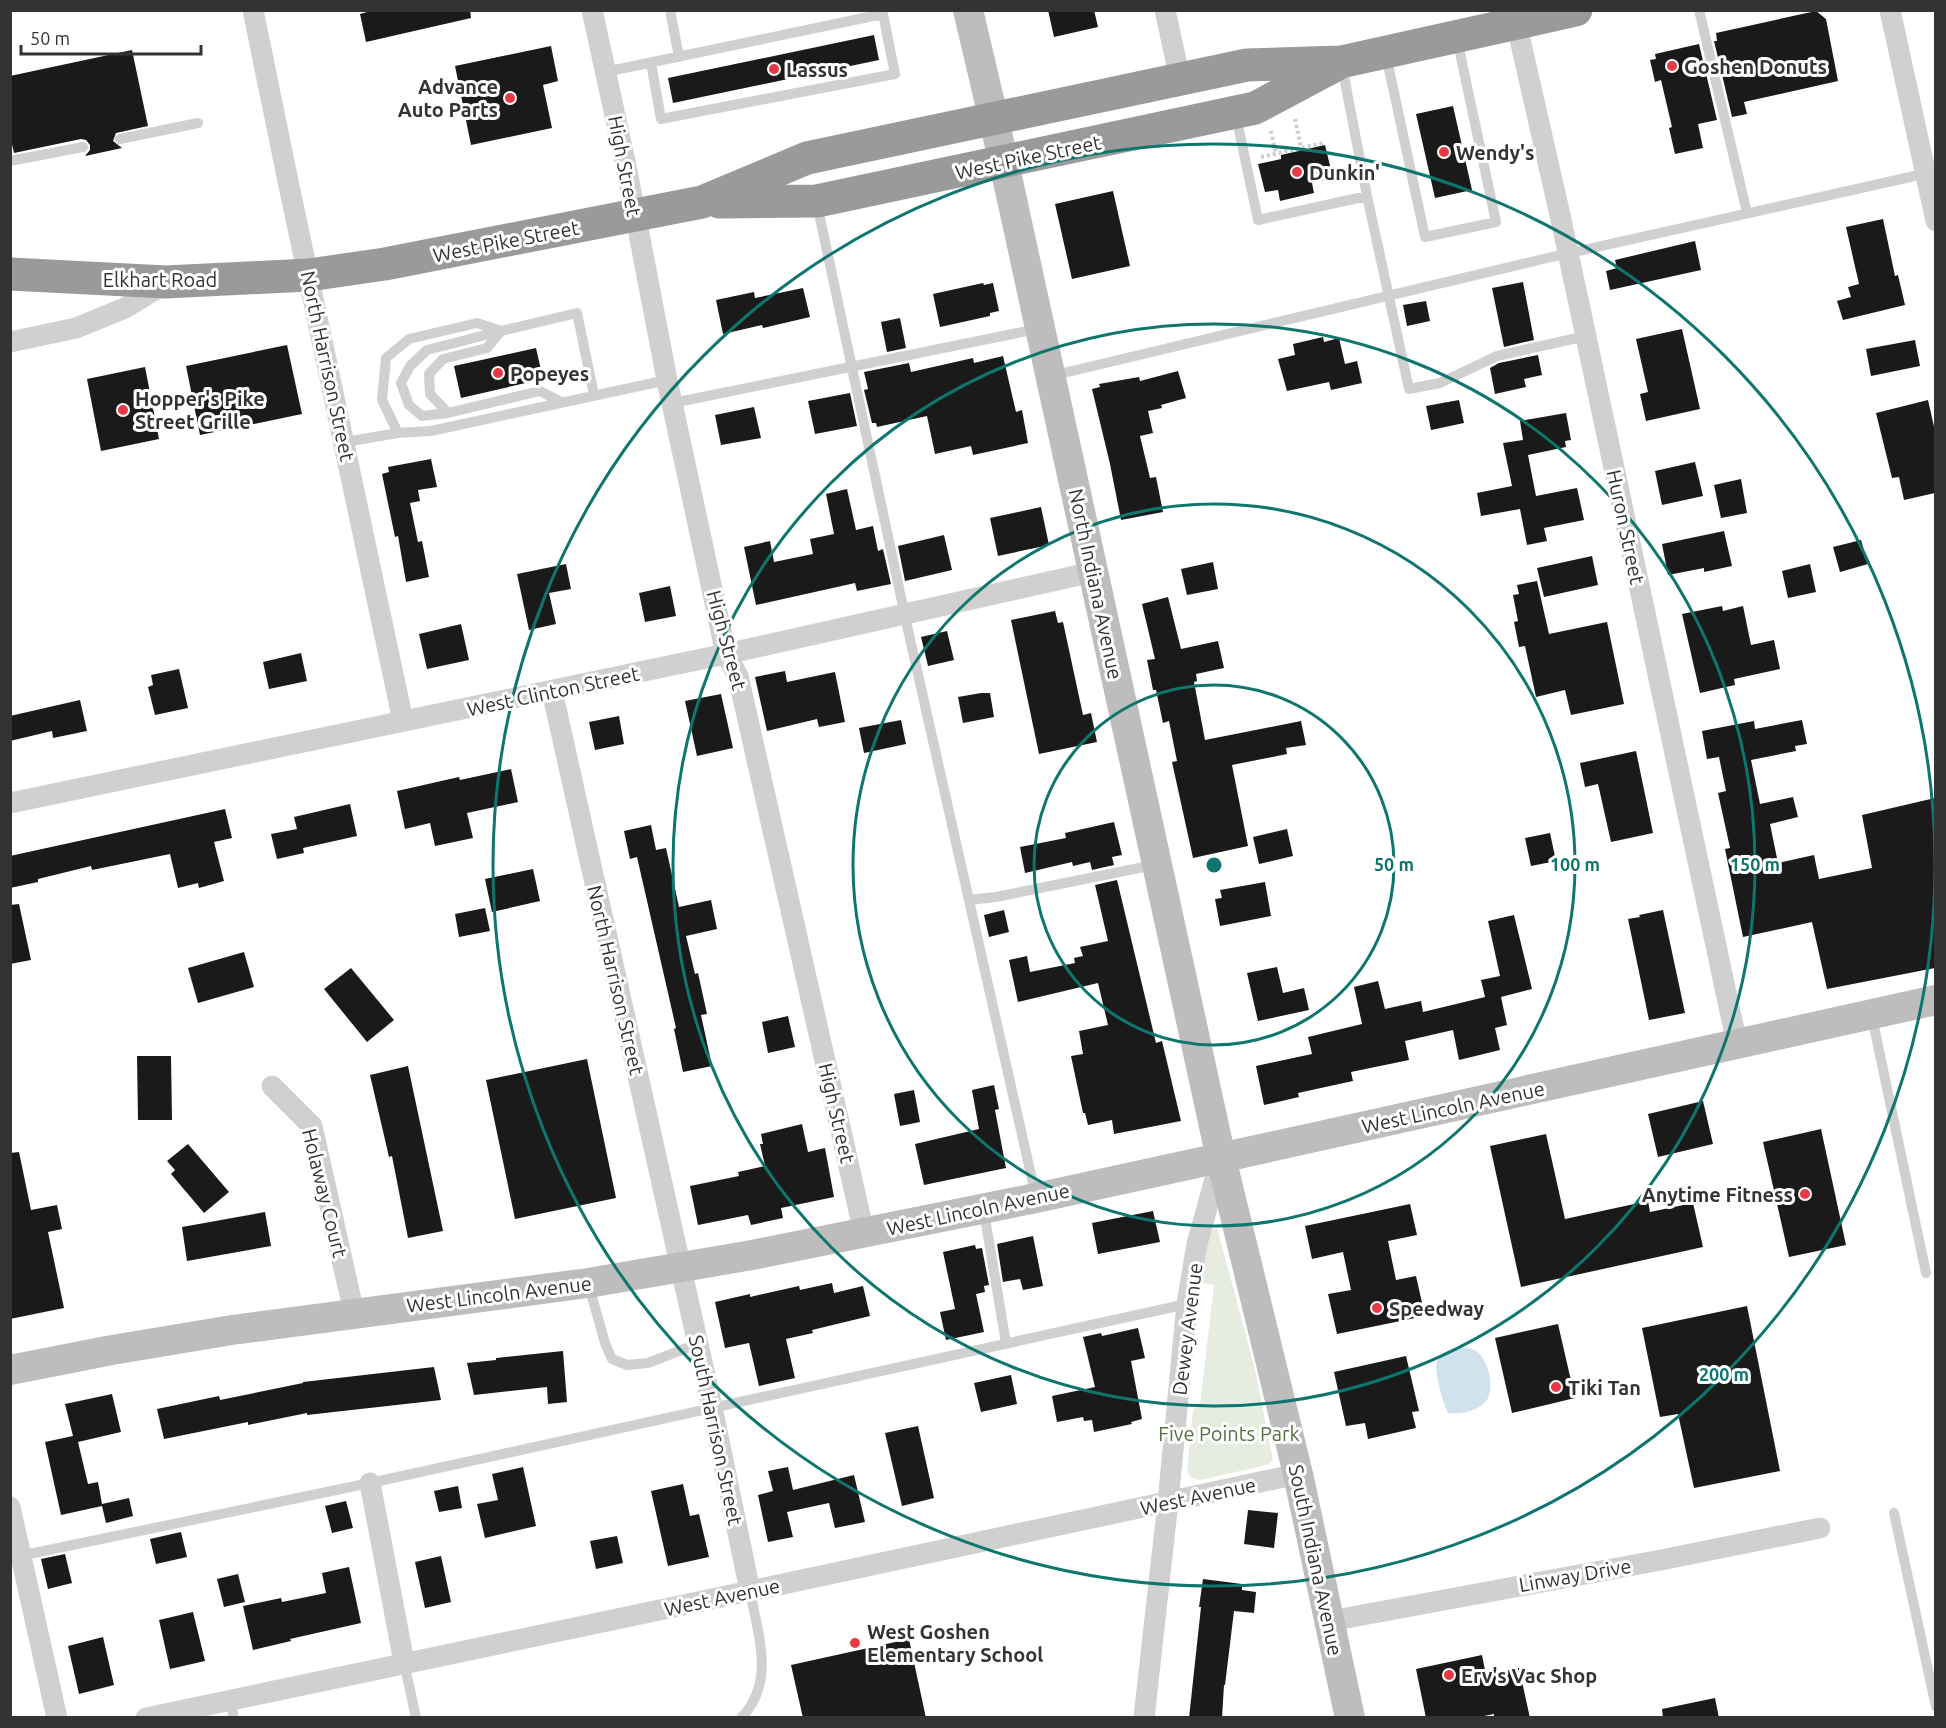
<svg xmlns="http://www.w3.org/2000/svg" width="1946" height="1728" font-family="Ubuntu,sans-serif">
<rect width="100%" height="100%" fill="#fff"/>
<path fill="#e6ecdf" d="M1217,1228L1255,1369L1273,1460L1267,1465L1200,1480L1192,1478L1187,1472L1193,1410L1200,1405L1214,1285L1197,1282L1211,1230Z"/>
<path fill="#cfe2ee" d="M1457,1348C1461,1348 1468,1347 1472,1349C1487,1354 1496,1386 1487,1400C1479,1411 1460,1415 1448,1413C1443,1403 1434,1373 1437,1361C1440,1352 1450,1350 1457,1348Z"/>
<path fill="#1a1a1a" d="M374,10H470L471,18L366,42L360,14Z
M1048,10H1094L1098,27L1054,37Z
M1816,11L1826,19L1838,81L1744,102L1747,114L1732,117L1714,41H1717L1716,33Z
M874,35L879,60L673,103L668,78Z
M1699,44L1717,120L1698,124L1703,148L1675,154L1669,128L1672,127L1661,80L1655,82L1650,60L1656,59L1655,54Z
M551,46L558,81L543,85L552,128L471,145L455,66Z
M132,50L148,126L116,133L113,141L122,148L85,156L90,150V145L86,140L81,139L14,153L10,136V76Z
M1453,106L1472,190L1435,198L1416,114Z
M1325,145L1333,178L1312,183L1314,193L1280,201L1278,190L1265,192L1258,164L1281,159V155Z
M1113,191L1130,266L1072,279L1055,204Z
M1883,219L1895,276L1898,275L1905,305L1843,320L1837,301L1851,297L1848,287L1859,284L1846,227Z
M1695,241L1701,270L1610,290L1606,271L1617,268L1615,260Z
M1523,282L1534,340L1504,347L1492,288Z
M983,283L984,285L993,283L999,311L990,313V316L940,327L933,294Z
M803,288L810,317L763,328L762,325L723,334L716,300L754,292L755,298Z
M1426,301L1430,321L1407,326L1403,305Z
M900,318L906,348L887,352L881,322Z
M1682,329L1700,409L1646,421L1640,394L1648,392L1636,339Z
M1323,337L1324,342L1339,338L1345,364L1357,361L1362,383L1331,390L1329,382L1287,391L1278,359L1295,355L1293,344Z
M1915,340L1920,366L1871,376L1866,349Z
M287,345L302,414L200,435L186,366Z
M536,348L543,379L461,398L454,366Z
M1538,355L1542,375L1524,379L1526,387L1495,394L1490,368L1499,363Z
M1003,356L1016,412L1022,410L1028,443L973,455L971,446L935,454L927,416L877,427L876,423H872L864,390L868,389L864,372L909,363L911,372L973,358L974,363Z
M145,367L159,439L101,451L87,379Z
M1178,371L1186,398L1161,405L1162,408L1148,411L1153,433L1140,436L1150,478L1156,477L1163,512L1121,520L1110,464L1092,389L1100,387L1099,384L1139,377L1140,381Z
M850,393L857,426L815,434L808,401Z
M1459,400L1464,423L1431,430L1426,406Z
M1928,400L1935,431V493L1904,500L1899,477L1892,478L1876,413Z
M754,407L761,438L721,445L715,415Z
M1566,413L1571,440L1565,441L1566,447L1528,455L1536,496L1577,488L1584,520L1544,528L1547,541L1527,545L1520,509L1481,516L1477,493L1512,486L1503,443L1523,440L1520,421Z
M431,459L437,487L418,490L420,501L410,503L418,542L422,541L429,577L406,582L398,536L395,537L382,474L389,472L388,467Z
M1695,462L1703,496L1662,505L1655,471Z
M1741,479L1747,513L1721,518L1714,485Z
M847,489L856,530L873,526L878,551L883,549L891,584L857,591L855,583L756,605L744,547L770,541L774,562L813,554L810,539L834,534L826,494Z
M1041,507L1049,545L998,556L990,518Z
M1724,531L1732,566L1704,572V568L1668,575L1662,544Z
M944,535L952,570L905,581L898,546Z
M1861,540L1868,564L1840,572L1833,547Z
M1592,556L1598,585L1544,597L1537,568Z
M1213,562L1218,589L1187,595L1181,569Z
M566,564L571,589L549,593L556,624L529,630L517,574Z
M1810,564L1816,592L1788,598L1782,571Z
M1537,581L1549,634L1607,622L1624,704L1571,715L1565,690L1536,697L1525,646L1519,647L1514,622L1518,621L1513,595L1519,594L1517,585Z
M670,586L676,616L645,622L639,593Z
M1168,597L1181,649L1218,641L1224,668L1196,674L1197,681L1194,682L1205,740L1301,721L1306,745L1286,748L1287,754L1232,765L1248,846L1193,858L1172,762L1177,761L1169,721L1163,723L1156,690H1153L1147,660L1155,659L1142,604Z
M1722,606L1723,611L1743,606L1751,645L1774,640L1780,669L1734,679L1735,685L1700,693L1682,614Z
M1055,611L1058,623L1063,622L1083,715L1091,713L1097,742L1039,754L1011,620Z
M461,624L469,660L427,669L419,634Z
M947,631L954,660L928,666L921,637Z
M301,653L307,681L269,689L263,662Z
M179,669L188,708L155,715L148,687L153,685L151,675Z
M785,671L787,682L835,672L845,722L819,727L817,719L767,731L755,677Z
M981,693H990L994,717L963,723L958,697Z
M721,694L733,748L697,756L685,701Z
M80,700L87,731L53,738L52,731L10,741V716Z
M619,716L624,744L595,750L589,722Z
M901,720L906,744L864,753L859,728Z
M1802,720L1807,744L1795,746L1796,751L1751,760L1760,804L1793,797L1798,817L1770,824L1778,863L1814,855L1819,879L1872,868L1862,815L1935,798V968L1827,989L1812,922L1743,937L1725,849L1730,848L1718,793L1726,791L1719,757L1707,759L1702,731L1754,721L1755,729Z
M1636,751L1653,833L1611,842L1598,784L1585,787L1580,763Z
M511,769L518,802L467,813L473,838L435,846L430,823L405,829L397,791L459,777L460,780Z
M350,804L357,836L303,848L304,853L277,859L271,834L297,829L294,817Z
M225,809L232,838L214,842L224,881L199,888L198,883L178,888L170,854L92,870L91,866L38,879V882L10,888V856Z
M1114,822L1122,855L1112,857L1114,865L1092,870L1090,862L1073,866L1072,862L1025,873L1020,847L1066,838L1065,833Z
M651,825L656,850L666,848L679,907L711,900L717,929L686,936L695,974L698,973L707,1014L701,1015L712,1066L683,1072L674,1029L676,1028L637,857L630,859L624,831Z
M1287,829L1293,856L1259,864L1253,837Z
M1550,833L1556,861L1531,866L1525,838Z
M533,869L540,901L492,912L485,879Z
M1117,880L1156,1043L1162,1041L1181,1121L1114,1134L1112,1120L1088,1125L1085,1113H1083L1071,1056L1083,1054L1079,1031L1108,1025L1098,983L1018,1002L1009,960L1027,956L1030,972L1075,963L1074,958L1083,956L1080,947L1108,941L1095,885Z
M1265,882L1271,916L1220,926L1215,899L1222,898L1220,890Z
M19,904L31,960L10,964V905Z
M485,908L490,931L459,937L455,914Z
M1004,910L1009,932L989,937L984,915Z
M1663,910L1685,1013L1649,1020L1628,919L1640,917L1639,915Z
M1514,915L1532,989L1501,997L1507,1025L1495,1028L1500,1050L1459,1060L1453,1030L1405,1041L1409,1060L1351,1072L1353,1081L1298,1093L1299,1097L1264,1105L1256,1066L1312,1054L1308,1037L1362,1024L1354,987L1378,981L1385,1009L1421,1001L1423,1012L1485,997L1481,980L1500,976L1488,921Z
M244,952L254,987L198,1003L188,968Z
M1277,967L1283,993L1304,988L1309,1010L1258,1021L1247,973Z
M351,968L394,1020L367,1042L324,989Z
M788,1016L795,1047L768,1053L762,1022Z
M137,1056H171L172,1120H138Z
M587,1059L616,1198L515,1219L486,1080Z
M408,1066L443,1231L408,1238L392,1156L389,1157L370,1075Z
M994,1085L999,1109L995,1110L1006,1168L924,1185L915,1144L979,1129L972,1090Z
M914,1090L920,1122L900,1126L894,1094Z
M1703,1101L1713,1144L1658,1157L1648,1114Z
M802,1124L808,1152L825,1148L834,1197L781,1208L783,1218L751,1225L748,1215L698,1225L690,1186L739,1176L738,1172L765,1166L760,1144H763L761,1134Z
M1821,1129L1846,1245L1789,1257L1763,1142Z
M1546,1134L1565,1219L1648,1201L1650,1212L1693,1203L1703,1247L1521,1287L1490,1146Z
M188,1144L229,1192L204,1213L171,1174L175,1170L167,1161Z
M19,1152L31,1210L57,1205L62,1229L48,1232L64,1308L10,1319V1153Z
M1410,1204L1417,1235L1388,1241L1396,1280L1416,1276L1425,1316L1337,1334L1328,1294L1351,1290L1343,1252L1312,1259L1305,1226Z
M1153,1211L1160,1242L1098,1254L1092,1223Z
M265,1212L271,1246L187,1261L182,1227Z
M1033,1236L1043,1286L1023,1290L1020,1279L1003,1282L997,1244Z
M975,1245L976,1249L982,1248L989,1285L984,1286L985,1292L976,1294L984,1332L946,1340L940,1312L955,1309L943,1252Z
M832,1283L834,1293L863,1286L870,1316L812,1330L813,1333L786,1339L795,1378L759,1386L749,1343L725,1348L715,1302L750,1294V1297L799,1286L800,1290Z
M1747,1306L1780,1471L1694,1488L1678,1414L1660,1417L1642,1328Z
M1558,1324L1575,1398L1512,1413L1495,1338Z
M1138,1328L1145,1358L1131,1361L1142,1419L1131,1422L1132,1424L1094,1432L1092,1420L1084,1421L1083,1417L1057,1422L1052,1396L1095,1387L1083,1337L1101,1333L1102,1336Z
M563,1351L567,1402L548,1404L547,1387L474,1395L467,1363L496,1360V1358Z
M1406,1356L1419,1411L1412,1412L1416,1428L1368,1439L1365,1423L1346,1426L1334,1372Z
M434,1367L441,1400L307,1415V1413L248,1425V1422L164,1439L157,1409L219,1396L220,1400L303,1383V1382Z
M1011,1375L1017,1404L981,1412L974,1383Z
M112,1394L121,1432L78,1442L88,1484L98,1482L102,1504L129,1498L133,1516L106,1523L102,1506L61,1515L45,1442L73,1436L65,1404Z
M918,1426L934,1498L902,1506L885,1433Z
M523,1467L536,1526L485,1538L477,1504L498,1500L492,1474Z
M788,1467L793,1490L854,1475L865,1522L835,1528L829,1503L787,1512L793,1537L768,1542L758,1495L773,1491L768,1471Z
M683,1484L690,1516L699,1514L709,1557L668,1566L651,1491Z
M458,1486L462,1508L439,1512L434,1491Z
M346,1501L353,1528L332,1533L325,1506Z
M1248,1510L1278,1513L1274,1548L1244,1544Z
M181,1532L187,1557L156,1564L150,1539Z
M617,1536L623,1563L596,1569L590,1541Z
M65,1554L72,1583L48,1589L41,1559Z
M441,1556L451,1602L425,1608L415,1562Z
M349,1567L361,1623L290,1639L291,1641L253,1650L243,1606L281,1598L282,1602L326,1593L322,1573Z
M238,1574L245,1602L224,1607L217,1579Z
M1203,1579L1242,1584V1590L1256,1592L1254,1613L1234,1611L1225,1685H1224L1222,1718H1189L1201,1607H1199Z
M193,1612L205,1661L170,1669L159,1620Z
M103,1637L114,1685L79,1694L68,1646Z
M909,1639L926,1718H803L791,1665Z
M1482,1655L1486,1675L1519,1668L1530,1718H1494V1714L1475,1718H1426L1416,1669Z
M1715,1698L1719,1718H1663L1662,1709Z"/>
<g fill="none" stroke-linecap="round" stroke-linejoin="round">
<path stroke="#cdcdcd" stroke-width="4" stroke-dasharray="3 3" stroke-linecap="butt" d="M1295,119L1301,148
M1271,131L1276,154
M1261,157L1323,143"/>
<path stroke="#d0d0d0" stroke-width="10" d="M670,10L679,57
M1699,10L1747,213
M1386,55L1425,237L1496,222L1457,39
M651,63L661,119L895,74L883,14
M1342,66L1367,196L1409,389L1440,383L1497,356L1586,336
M605,72L883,14L882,10
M1236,116L1258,220L1367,196
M120,139L198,123
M10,161L83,147
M817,204L908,630L1036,1197
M501,331L487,348L443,359L429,374L430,394L448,413L540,391L561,402
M1051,376L1543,259L1928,173
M594,395L577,313L501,331L477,323L409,339L386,358L382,400L398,433L431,431L667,380
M673,403L1037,329
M448,413L422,416L409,405L401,383L410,366L427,350L501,331
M345,442L398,433
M969,900L996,897L1154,865
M1872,1017L1926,1273
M984,1212L1006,1343
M589,1286L605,1343L612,1359L627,1365L648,1363L697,1344
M1894,1513L1936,1707
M10,1558L370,1483L1187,1304
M404,1662L416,1718
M230,1699L234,1718
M741,1718C776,1682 758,1635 750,1591"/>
<path stroke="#d0d0d0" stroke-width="21" d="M253,10L289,186L403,721
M592,10L626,166L667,380L726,654L738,676L864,1233
M1165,10L1180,79
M1890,10L1936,221
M1514,13L1560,215L1737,1044
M10,342L76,328L125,308L166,283
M552,691L712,1407L750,1591
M10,803L726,654L1093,572
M272,1086L312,1126L354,1313
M370,1483L404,1662
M10,1507L57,1718
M1330,1621L1661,1560L1820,1528
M146,1718L750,1591L1298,1474
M1144,1718L1168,1502L1187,1304L1197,1244L1220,1161"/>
<path stroke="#bdbdbd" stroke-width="30" d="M968,10L1004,163L1221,1158L1298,1474L1350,1718
M10,1370L112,1350L232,1330L588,1283L752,1255L1036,1198L1261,1149L1936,1000"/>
<path stroke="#9a9a9a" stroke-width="33" d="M719,202L817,201L1255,108L1336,65
M10,274L166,282L309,275L385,264L702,202L807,158L1247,65L1341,62L1576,10"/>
</g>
<g fill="none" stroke="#0f766e" stroke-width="3">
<circle cx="1214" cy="865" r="180"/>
<circle cx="1214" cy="865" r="361"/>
<circle cx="1214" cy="865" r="541"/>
<circle cx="1214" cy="865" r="721"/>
</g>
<g fill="#e63946" stroke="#fff" stroke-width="2">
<circle cx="1672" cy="66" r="6"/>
<circle cx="774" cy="69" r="6"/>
<circle cx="510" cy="98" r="6"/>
<circle cx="1444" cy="152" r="6"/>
<circle cx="1297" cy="172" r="6"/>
<circle cx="498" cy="373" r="6"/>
<circle cx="123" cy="410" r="6"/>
<circle cx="1805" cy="1194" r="6"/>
<circle cx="1377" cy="1308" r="6"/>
<circle cx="1556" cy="1387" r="6"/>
<circle cx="855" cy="1643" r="6"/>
<circle cx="1449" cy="1675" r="6"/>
</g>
<g text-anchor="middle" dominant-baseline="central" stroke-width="6" stroke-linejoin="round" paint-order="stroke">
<g font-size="20" font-weight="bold" fill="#333" stroke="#fff" text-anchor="start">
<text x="1684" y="66">Goshen Donuts</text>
<text x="786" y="69">Lassus</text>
<text x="498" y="86" text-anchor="end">Advance<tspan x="498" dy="23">Auto Parts</tspan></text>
<text x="1456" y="152">Wendy's</text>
<text x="1309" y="172">Dunkin'</text>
<text x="510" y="373">Popeyes</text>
<text x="135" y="398">Hopper's Pike<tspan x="135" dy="23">Street Grille</tspan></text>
<text x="1793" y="1194" text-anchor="end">Anytime Fitness</text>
<text x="1389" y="1308">Speedway</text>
<text x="1568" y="1387">Tiki Tan</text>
<text x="867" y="1631">West Goshen<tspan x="867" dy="23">Elementary School</tspan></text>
<text x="1461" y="1675">Erv's Vac Shop</text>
</g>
<g font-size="20" fill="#333" stroke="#fff">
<text transform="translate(1028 157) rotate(-12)">West Pike Street</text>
<text transform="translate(625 166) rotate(79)">High Street</text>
<text transform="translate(506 241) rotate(-11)">West Pike Street</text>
<text x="160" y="279">Elkhart Road</text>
<text transform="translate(328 366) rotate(78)">North Harrison Street</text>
<text transform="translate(1626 527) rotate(78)">Huron Street</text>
<text transform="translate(1096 584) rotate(78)">North Indiana Avenue</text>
<text transform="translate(727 640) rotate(75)">High Street</text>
<text transform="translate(553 691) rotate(-12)">West Clinton Street</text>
<text transform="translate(616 980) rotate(77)">North Harrison Street</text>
<text transform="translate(1453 1107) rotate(-12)">West Lincoln Avenue</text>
<text transform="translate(837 1113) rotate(77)">High Street</text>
<text transform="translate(325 1193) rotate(76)">Holaway Court</text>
<text transform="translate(978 1209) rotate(-12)">West Lincoln Avenue</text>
<text transform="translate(499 1294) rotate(-7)">West Lincoln Avenue</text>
<text transform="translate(1187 1329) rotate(-83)">Dewey Avenue</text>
<text transform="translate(716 1430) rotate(78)">South Harrison Street</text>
<text transform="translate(1198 1496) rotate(-12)">West Avenue</text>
<text transform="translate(1316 1560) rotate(78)">South Indiana Avenue</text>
<text transform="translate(1575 1575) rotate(-10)">Linway Drive</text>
<text transform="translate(722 1597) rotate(-12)">West Avenue</text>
</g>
<g font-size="20" fill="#56703f" stroke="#fff">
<text x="1229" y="1433">Five Points Park</text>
</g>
</g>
<circle cx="1214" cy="865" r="9" fill="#0f766e" stroke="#fff" stroke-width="3"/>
<g font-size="18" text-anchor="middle" font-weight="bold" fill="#0f766e" stroke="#fff" stroke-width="6" stroke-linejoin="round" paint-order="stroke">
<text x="1394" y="871">50 m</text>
<text x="1575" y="871">100 m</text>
<text x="1755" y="871">150 m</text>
<text x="1724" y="1381">200 m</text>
</g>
<rect width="1946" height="1728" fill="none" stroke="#333333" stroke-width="24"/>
<path d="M21 45v9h180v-9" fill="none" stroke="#333333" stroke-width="3"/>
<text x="30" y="45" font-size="18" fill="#333333" stroke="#ffffff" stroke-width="4.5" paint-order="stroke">50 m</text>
</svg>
